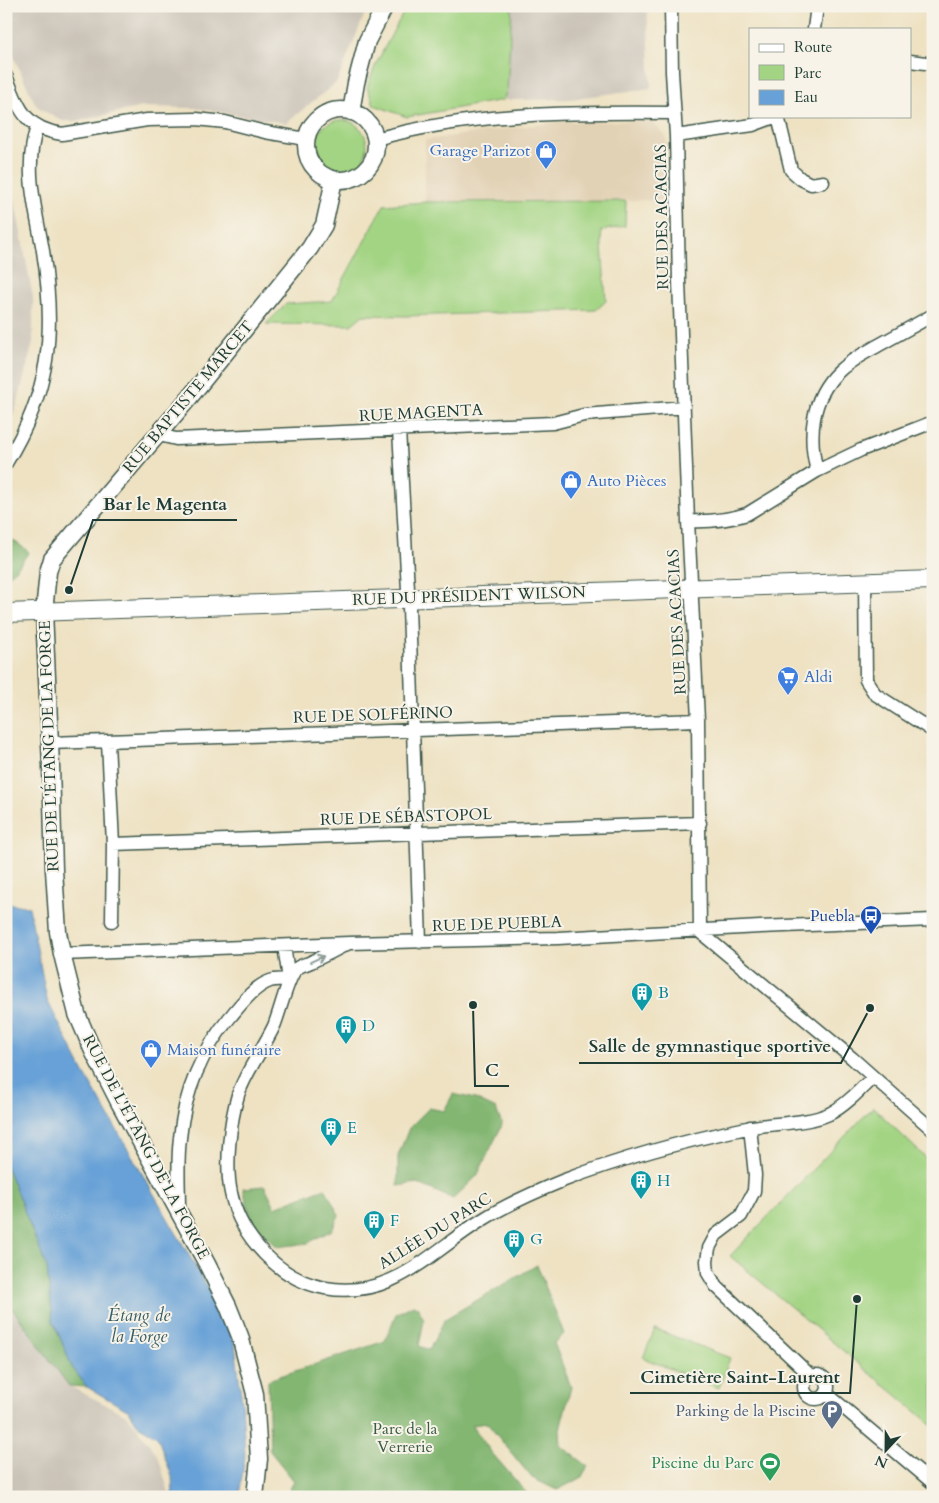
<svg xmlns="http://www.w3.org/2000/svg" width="939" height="1503" font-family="Cardo,serif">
<rect width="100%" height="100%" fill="#f7f3e8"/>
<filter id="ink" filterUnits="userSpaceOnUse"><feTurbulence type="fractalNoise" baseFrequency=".02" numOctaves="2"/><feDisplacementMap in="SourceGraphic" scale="10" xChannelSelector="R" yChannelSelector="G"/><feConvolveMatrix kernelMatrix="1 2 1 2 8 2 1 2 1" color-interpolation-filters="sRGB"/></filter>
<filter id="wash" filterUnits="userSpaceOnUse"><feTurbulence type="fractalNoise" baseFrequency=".0096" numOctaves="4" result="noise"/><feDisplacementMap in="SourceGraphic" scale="20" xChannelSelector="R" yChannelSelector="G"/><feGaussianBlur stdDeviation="1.12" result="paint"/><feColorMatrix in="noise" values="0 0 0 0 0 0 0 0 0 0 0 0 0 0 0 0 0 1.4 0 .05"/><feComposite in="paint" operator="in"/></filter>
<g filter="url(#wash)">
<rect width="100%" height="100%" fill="#eee2c3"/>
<path fill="#e2d2b5" d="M651,121L666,136L668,200L425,202V140L557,122Z"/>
<path fill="#cac3b8" d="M6,6H368L337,82L286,123L196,108L142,107L76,121H63L54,117L37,106L33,99L6,40Z
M512,6H647L651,88L569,99L503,100L507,90Z
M6,153L33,298V342L17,405L6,430Z
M6,1300L69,1386L128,1416L158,1456L170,1497H6Z"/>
<path fill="#a3d483" stroke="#61885c" d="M409,6H512L507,90L503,100L407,117L374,105L367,87L376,64L403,13Z
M315 146a26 26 0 1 1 52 0a26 26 0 1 1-52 0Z
M626,201L625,226L601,231L606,301L596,310L405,316L363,315L351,325L266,324L286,304L332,301L384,205L426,202Z
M873,1107L933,1165V1426L730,1256Z
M655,1329L730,1358L719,1388L643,1358Z"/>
<path fill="#82b671" stroke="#507a52" d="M6,535L29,552L17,568L6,579Z
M453,1094L475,1099L496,1109L502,1125L477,1176L453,1199L417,1183L398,1186V1156L409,1128L429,1108L444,1111Z
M6,1165L47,1268L53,1321L72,1367L87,1387L69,1386L6,1300Z
M265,1186L275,1207L325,1188L339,1215L332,1230L308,1243L278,1247L252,1224L243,1188Z
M537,1265L564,1334L554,1343L571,1387L560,1429L561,1446L588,1466L581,1478L557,1490L532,1478L487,1423L472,1425L491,1452L530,1497H286L294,1481L270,1451L268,1380L385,1341L396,1314L413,1305L418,1307L424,1320L419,1346L429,1350L445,1319Z"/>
<path fill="#68a1d7" stroke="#446f86" d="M6,903L29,907L47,1000L83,1071L220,1309L235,1344L242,1402L245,1456L239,1497H173L172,1476L157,1436L138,1425L129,1411L87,1387L72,1367L53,1320L47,1268L6,1165Z"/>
</g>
<g filter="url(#ink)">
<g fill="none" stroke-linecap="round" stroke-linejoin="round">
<g stroke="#3e5649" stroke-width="15">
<path id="minor" d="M671,6L672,72L676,136L679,281L688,521L698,720L700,932L852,1058L933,1130
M814,29L817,6
M910,61L933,64
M6,76C19,108 24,128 62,134L147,120L196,119L225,122L265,132L306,139
M778,116L791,170L801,179L811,184L823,182
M676,136L753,125L777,116
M376,139C473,112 574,112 674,113
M399,430L409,607L420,942
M159,435L176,439L553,423L584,415L684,407
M6,463C50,392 56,333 43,251C36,209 23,169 37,127
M817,471C808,437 811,398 838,372C850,360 865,353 879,345C897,335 915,325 933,315
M688,521C708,522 728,520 747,514L817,471L861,450L933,422
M865,582L866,680L875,694L933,731
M108,742L113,844L112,921
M50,743L698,720
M113,844L700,823
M349,943C336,950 324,956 311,962C307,964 301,965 297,968C288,976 280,1012 274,1026C263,1049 246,1071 238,1095C230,1122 225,1165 231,1193C240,1237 280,1280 325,1288C393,1300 430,1252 482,1220C507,1204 535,1192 562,1181C622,1158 683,1141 747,1128C771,1123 807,1124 829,1114C845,1106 860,1090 873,1077
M284,946L289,979
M62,954L349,943L558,938L760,927L933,920
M750,1127L755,1175L754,1191L741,1216L716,1235L709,1248L707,1261L708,1273L716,1286L811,1376
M179,1210C179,1186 177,1162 180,1138C184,1093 202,1050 231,1016C241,1004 255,986 270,981C276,979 283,980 289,979
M804 1387a12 12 0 1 1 24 0a12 12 0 1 1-24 0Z
M826,1393L933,1483"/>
</g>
<g stroke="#3e5649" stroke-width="19">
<path id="tertiary" d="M306 145a35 35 0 1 1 70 0a35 35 0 1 1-70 0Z
M351,112L356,83L367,41L385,6
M255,1497L259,1459L255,1394L240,1336L228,1306L207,1264L120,1104L93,1051L77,1014L62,954L58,932L54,870L51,766L44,612L48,572L52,559L189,398L310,248L324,225L334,180"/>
</g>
<g stroke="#3e5649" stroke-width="20">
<path id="secondary" d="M6,613L933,580"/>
</g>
<use href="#minor" stroke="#fff" stroke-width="12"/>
<use href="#tertiary" stroke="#fff" stroke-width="16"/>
<use href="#secondary" stroke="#fff" stroke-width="18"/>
<g stroke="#1f3d34" stroke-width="5.5">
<path id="rail" d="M6,385L7,387"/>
</g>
<use href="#rail" stroke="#f7f3e8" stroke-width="4" stroke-dasharray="11" stroke-linecap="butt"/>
</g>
<defs><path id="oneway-shaft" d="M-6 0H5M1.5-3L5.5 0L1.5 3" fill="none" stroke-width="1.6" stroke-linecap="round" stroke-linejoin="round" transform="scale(1.25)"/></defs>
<use stroke="#8f9e9a" href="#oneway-shaft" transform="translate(317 959) rotate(-24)"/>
</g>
<defs>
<g id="shop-pin" transform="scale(1.125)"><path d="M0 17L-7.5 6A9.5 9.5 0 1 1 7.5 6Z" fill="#3f7fe0" stroke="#f7f3e8"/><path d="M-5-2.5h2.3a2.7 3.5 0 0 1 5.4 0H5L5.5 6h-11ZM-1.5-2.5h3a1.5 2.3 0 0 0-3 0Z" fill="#fff"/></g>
<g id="supermarket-pin" transform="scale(1.125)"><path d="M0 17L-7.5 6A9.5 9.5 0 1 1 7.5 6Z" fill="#3f7fe0" stroke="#f7f3e8"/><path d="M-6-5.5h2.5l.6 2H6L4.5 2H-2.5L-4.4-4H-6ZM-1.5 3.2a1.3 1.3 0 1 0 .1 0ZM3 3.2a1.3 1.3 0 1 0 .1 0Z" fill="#fff"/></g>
<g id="bus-pin" transform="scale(1.125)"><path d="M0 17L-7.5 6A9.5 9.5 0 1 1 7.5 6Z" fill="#1a4fb4" stroke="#f7f3e8"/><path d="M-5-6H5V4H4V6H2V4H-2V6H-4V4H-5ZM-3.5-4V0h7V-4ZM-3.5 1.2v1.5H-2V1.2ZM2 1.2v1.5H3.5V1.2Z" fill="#fff"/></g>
<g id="building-pin" transform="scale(1.125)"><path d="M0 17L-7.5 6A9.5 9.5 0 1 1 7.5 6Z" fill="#0f9aa8" stroke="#f7f3e8"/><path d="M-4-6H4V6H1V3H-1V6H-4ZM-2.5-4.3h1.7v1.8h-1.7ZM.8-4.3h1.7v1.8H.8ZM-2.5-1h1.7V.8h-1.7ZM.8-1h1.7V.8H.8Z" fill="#fff"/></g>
<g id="parking-pin" transform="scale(1.125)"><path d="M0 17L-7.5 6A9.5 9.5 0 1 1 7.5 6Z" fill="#5c6f8a" stroke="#f7f3e8"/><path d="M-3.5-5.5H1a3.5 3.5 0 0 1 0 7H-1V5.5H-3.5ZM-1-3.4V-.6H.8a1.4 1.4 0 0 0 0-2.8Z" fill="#fff"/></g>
<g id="stadium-pin" transform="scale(1.125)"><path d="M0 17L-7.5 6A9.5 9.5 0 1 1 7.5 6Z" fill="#2e9e5b" stroke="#f7f3e8"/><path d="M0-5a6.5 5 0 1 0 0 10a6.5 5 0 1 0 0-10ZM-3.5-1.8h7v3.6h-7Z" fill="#fff"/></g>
</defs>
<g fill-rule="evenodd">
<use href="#shop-pin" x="546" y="151"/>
<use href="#shop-pin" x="571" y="481"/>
<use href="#supermarket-pin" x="788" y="677"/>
<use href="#bus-pin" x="871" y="916"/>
<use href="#building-pin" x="642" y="993"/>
<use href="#building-pin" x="346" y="1026"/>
<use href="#shop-pin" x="151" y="1050"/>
<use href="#building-pin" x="331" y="1128"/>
<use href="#building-pin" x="641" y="1181"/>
<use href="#building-pin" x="374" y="1221"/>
<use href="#building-pin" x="514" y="1240"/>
<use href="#parking-pin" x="832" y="1411"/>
<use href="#stadium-pin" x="770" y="1463"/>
</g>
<g text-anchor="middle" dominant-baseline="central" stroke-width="4" stroke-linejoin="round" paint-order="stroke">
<g font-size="16" fill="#366cbe" stroke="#f7f3e8" text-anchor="start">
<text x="530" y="151" text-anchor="end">Garage Parizot</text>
<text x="587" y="481">Auto Pièces</text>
<text x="804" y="677">Aldi</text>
<text x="167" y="1050">Maison funéraire</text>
</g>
<g font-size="16" fill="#1f3d34" stroke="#f7f3e8">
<text transform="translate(662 217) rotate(-91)">RUE DES ACACIAS</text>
<text transform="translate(188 397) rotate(-50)">RUE BAPTISTE MARCET</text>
<text transform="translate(421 413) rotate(-3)">RUE MAGENTA</text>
<text transform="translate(469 596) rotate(-2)">RUE DU PRÉSIDENT WILSON</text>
<text transform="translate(677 622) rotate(-93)">RUE DES ACACIAS</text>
<text transform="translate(373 715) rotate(-2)">RUE DE SOLFÉRINO</text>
<text transform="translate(49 746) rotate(-92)">RUE DE L'ÉTANG DE LA FORGE</text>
<text transform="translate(406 817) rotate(-2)">RUE DE SÉBASTOPOL</text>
<text transform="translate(497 924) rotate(-2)">RUE DE PUEBLA</text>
<text transform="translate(146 1147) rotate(62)">RUE DE L'ÉTANG DE LA FORGE</text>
<text transform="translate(435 1231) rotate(-32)">ALLÉE DU PARC</text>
</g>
<g font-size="16" fill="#164399" stroke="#f7f3e8" text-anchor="end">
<text x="855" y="916">Puebla</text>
</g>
<g font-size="16" fill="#0d838f" stroke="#f7f3e8" text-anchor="start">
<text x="658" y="993">B</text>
<text x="362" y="1026">D</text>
<text x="347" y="1128">E</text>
<text x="657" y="1181">H</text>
<text x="390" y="1221">F</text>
<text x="530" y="1240">G</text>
</g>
<g font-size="16" fill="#4e5e75" stroke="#f7f3e8" text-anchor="end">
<text x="816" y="1411">Parking de la Piscine</text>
</g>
<g font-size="16" fill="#395b44" stroke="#f7f3e8">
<text x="405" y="1429">Parc de la<tspan x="405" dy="18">Verrerie</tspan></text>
</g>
<g font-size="16" fill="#27864d" stroke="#f7f3e8" text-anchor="end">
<text x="754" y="1463">Piscine du Parc</text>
</g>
<g font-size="18" font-style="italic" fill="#355b65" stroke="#f7f3e8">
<text x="139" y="1315">Étang de<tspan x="139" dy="21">la Forge</tspan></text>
</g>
</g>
<path fill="none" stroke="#1f3d34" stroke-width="2" d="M69 590L93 520H237M870 1008L841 1063H579M473 1005L475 1086H509M857 1299L850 1393H630"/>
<g fill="#1f3d34" stroke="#f7f3e8" stroke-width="2">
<circle cx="69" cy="590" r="5"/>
<circle cx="870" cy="1008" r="5"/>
<circle cx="473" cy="1005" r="5"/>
<circle cx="857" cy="1299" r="5"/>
</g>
<g font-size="18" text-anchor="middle" font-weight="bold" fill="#1f3d34" stroke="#f7f3e8" stroke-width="4" stroke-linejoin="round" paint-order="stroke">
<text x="165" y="510">Bar le Magenta</text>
<text x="710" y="1052">Salle de gymnastique sportive</text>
<text x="492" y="1076">C</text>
<text x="740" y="1383">Cimetière Saint-Laurent</text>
</g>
<rect width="939" height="1503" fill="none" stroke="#f7f3e8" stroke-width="25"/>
<rect x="749" y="28" width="162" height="90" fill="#f7f3e8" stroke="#a1aaa0"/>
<rect x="759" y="44" width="25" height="8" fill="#ffffff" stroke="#a1aaa0"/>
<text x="794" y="52" font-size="15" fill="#1f3d34">Route</text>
<rect x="759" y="65" width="25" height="15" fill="#a3d483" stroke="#a1aaa0"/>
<text x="794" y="78" font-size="15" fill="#1f3d34">Parc</text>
<rect x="759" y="90" width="25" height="15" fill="#68a1d7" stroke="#a1aaa0"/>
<text x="794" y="102" font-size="15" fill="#1f3d34">Eau</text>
<g transform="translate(886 1450) rotate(202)" stroke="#f7f3e8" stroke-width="4" paint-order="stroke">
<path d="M0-4L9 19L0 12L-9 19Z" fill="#1f3d34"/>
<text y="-8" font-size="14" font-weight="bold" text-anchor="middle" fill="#1f3d34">N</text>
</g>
</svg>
